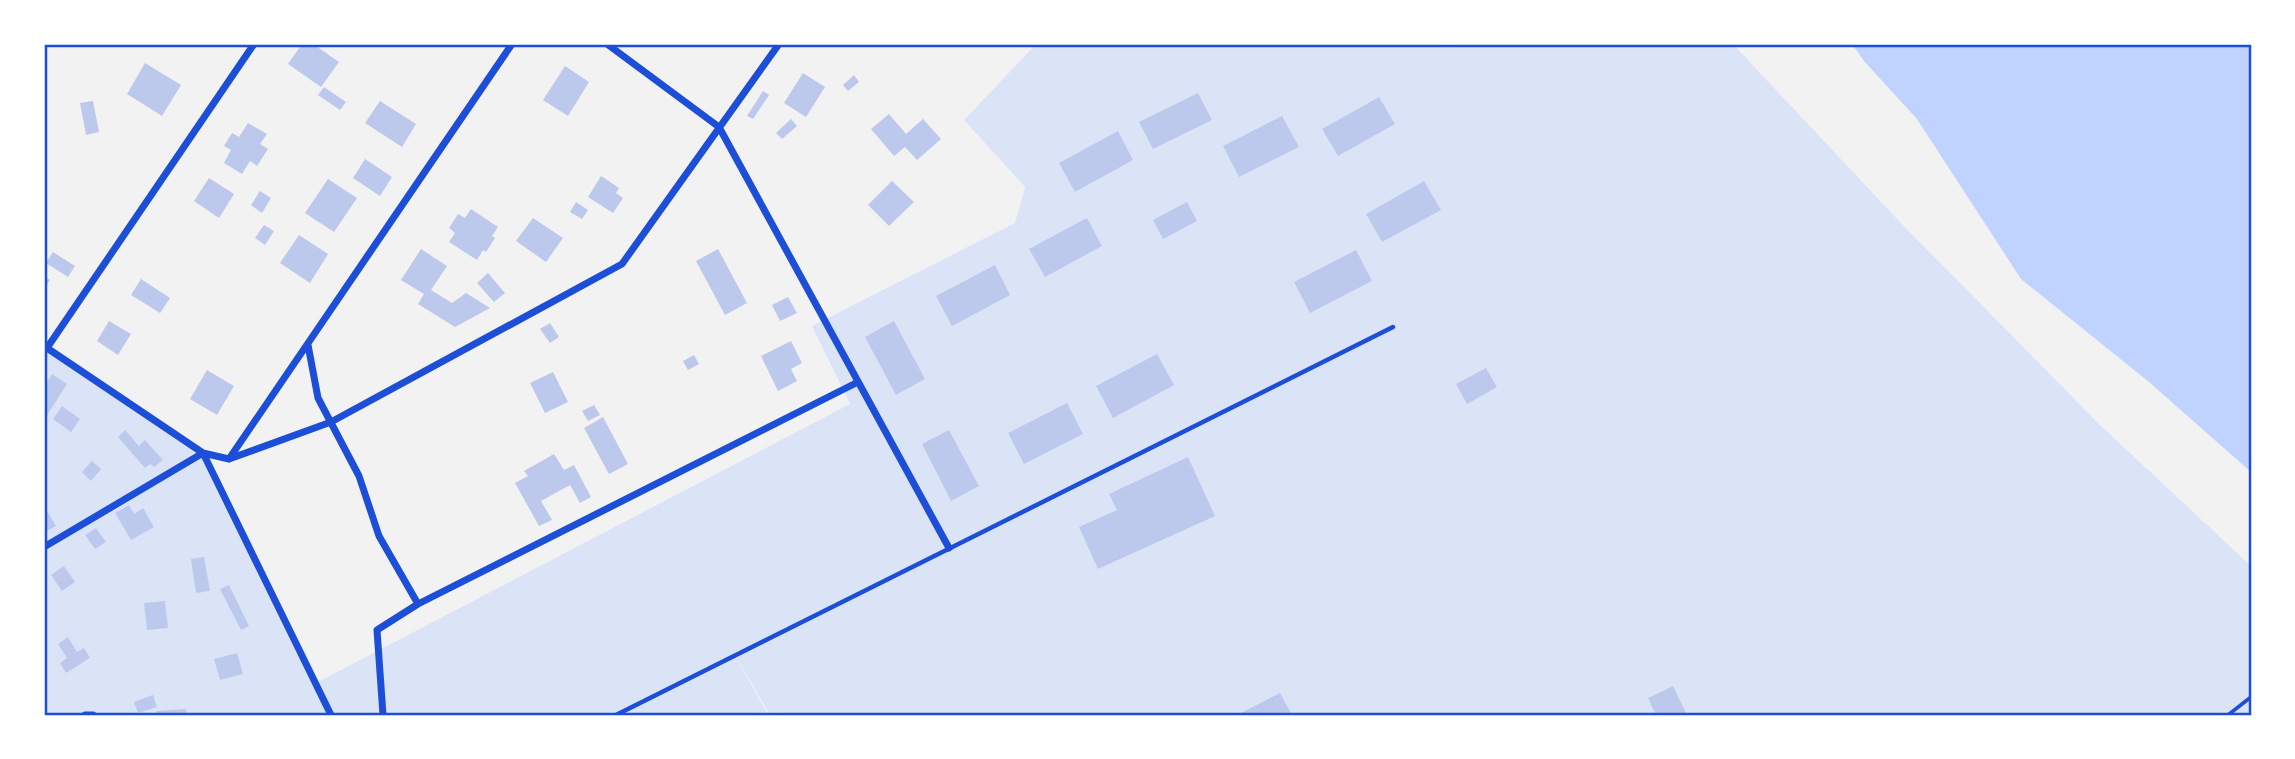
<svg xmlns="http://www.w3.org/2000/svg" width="2295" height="759" font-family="Raleway,sans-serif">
<rect width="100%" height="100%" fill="#f2f2f2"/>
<path fill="#dbe4f7" d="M1036,44H1443L1450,51L1444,44H1733L1898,220L2100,425L2251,566V715H770L735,655L768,715H333L316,683L850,404L812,326L1015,223L1025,187L964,120Z
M44,346L203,453L331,715H44Z"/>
<path fill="#bfd3fe" d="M1852,44H2251V472L2149,382L2021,279L1917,119L1864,61Z"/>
<path fill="#bdc9ec" d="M302,44H313L339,62L321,87L288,64Z
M145,63L181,85L162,116L127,94Z
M565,66L589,82L568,116L543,100Z
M803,73L825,87L806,117L784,103Z
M854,75L859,82L848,91L843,85Z
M324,87L346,102L340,110L318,95Z
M763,91L769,95L753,119L747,116Z
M1198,93L1212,120L1153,149L1139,122Z
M1379,97L1395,124L1338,156L1322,129Z
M93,101L99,132L86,135L80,103Z
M380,101L416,124L402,147L365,123Z
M889,114L906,134L923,119L941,139L917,160L905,147L894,156L871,129Z
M1282,116L1299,147L1239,177L1223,146Z
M791,119L797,126L782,139L776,133Z
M248,123L267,134L260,144L268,149L257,166L250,161L242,174L224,163L231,150L224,146L232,133L239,137Z
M1118,131L1133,160L1075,192L1059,163Z
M365,159L392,177L380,196L353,178Z
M601,176L619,188L616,193L623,198L613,213L588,197Z
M209,178L234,194L219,218L194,201Z
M328,179L357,198L334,232L305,213Z
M892,181L914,202L889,226L868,205Z
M1424,181L1441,210L1382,242L1366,214Z
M260,191L271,198L262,213L251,205Z
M576,202L588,210L582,219L570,212Z
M1187,202L1197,221L1163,239L1153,220Z
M471,209L498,227L492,236L495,238L486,252L483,250L477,260L449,242L455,233L449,228L458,214L465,218Z
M533,218L563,238L546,262L516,241Z
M1087,218L1102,246L1045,277L1029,249Z
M264,225L274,231L265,245L255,238Z
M299,235L328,254L310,283L280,263Z
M421,249L447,266L431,290L452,303L466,293L490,308L455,327L418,304L424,294L401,280Z
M718,249L747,303L725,315L696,261Z
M1356,250L1372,281L1310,313L1294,282Z
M53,252L75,266L68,277L46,263Z
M995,265L1010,295L952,326L936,296Z
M488,273L505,293L494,302L477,283Z
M44,276L50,280L44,290Z
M141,279L170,298L160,313L131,295Z
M788,297L797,313L780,321L772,305Z
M109,321L131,334L118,355L97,341Z
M894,321L925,379L896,395L865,337Z
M550,323L559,337L550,343L540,329Z
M791,341L802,363L791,369L797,381L778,391L761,356Z
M1157,354L1174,385L1113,418L1096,386Z
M694,355L699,364L688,370L683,361Z
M1486,368L1497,387L1467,404L1456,384Z
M207,370L234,386L217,415L190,399Z
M553,372L568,402L545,413L530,383Z
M52,374L67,384L44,420V380L47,382Z
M1067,403L1083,434L1024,464L1008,433Z
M594,405L600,415L588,421L582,411Z
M62,406L80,419L71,432L53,419Z
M603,417L628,464L609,474L584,428Z
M125,430L139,446L145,440L163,460L154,467L150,464L145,468L118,437Z
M949,430L979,486L951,501L922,444Z
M554,454L564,470L574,465L591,497L580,503L570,485L541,501L552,520L539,526L515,483L528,476L524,471Z
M1188,457L1215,516L1098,569L1079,527L1117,510L1109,494Z
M92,461L101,469L91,481L82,472Z
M129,505L134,514L143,508L154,527L131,540L115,513Z
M46,509L56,526L45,532L44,511Z
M96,528L106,542L95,549L85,535Z
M204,557L210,591L196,593L191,559Z
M64,566L75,582L62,591L51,575Z
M229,585L249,626L241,630L220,589Z
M165,601L168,628L147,630L144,603Z
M68,637L77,652L84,648L90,658L66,673L60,663L67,658L58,644Z
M237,653L243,674L220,680L214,659Z
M1673,686L1687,715H1656L1648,698Z
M1280,693L1292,715H1237Z
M153,695L157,707L138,713L134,702Z
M186,709L187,715H156V711Z"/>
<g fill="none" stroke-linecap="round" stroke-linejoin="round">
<path stroke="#1d4ed8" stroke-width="3.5" d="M2228,715L2251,697"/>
<path stroke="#1d4ed8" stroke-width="4.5" d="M616,715L1393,327"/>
<path stroke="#1d4ed8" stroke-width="7" d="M607,44L719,127L949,548
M308,345L318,398L359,476L379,536L418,604L377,630L383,715
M44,346L203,453L229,459L331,422L622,264L779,44
M47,348L254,44
M229,459L512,44
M44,547L203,453L331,715
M418,604L858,382
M85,715H93"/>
</g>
<rect width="2295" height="759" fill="none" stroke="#ffffff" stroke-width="91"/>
<rect x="46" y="46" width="2204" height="668" fill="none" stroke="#1d4ed8" stroke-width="2.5"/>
</svg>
